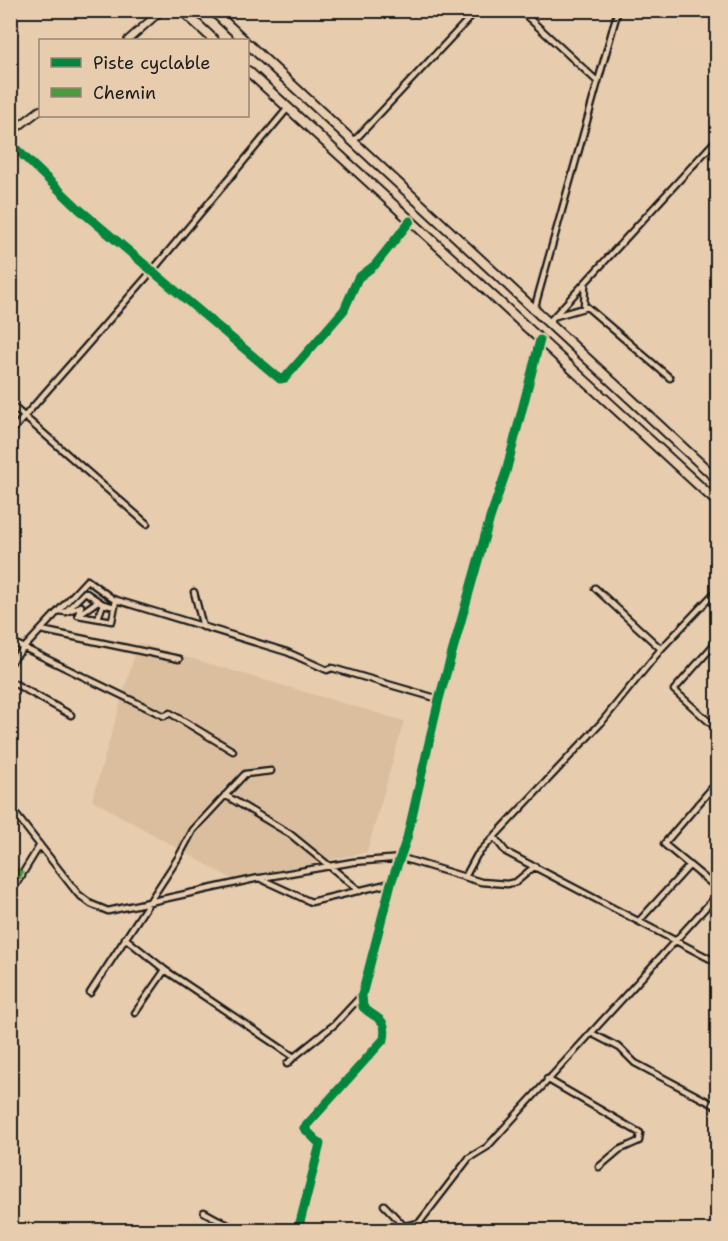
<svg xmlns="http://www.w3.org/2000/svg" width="728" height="1241" font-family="'Shantell Sans',sans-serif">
<rect width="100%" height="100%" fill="#e7ccae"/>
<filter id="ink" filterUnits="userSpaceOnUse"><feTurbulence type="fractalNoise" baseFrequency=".0167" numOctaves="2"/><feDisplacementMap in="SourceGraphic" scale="12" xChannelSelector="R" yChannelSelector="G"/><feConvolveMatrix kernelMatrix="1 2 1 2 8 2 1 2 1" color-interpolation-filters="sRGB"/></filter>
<g filter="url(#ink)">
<path fill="#dbbe9e" d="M138,643L404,721L367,852L234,880L92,800Z"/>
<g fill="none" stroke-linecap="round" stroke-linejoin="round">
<g stroke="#1c1c1c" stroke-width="9">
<path id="street" d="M520,10L598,82
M353,142L477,10
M10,143L79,209L280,379L285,378L344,310L358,278L375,265L410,221
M584,307L585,285
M534,310L618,10
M556,316L587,307L670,378
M548,323L718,138
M10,404L147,524
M10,433L152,271L288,108
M595,588L661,649
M194,592L203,627
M59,611L66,612L81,606L78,615L112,621L116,600
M66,611L85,592L103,604
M78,615L98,601
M98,618L103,604L115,607
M41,630L179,659
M718,640L674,690L718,730
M10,641L164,716L170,713L233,751
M10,663L87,580L113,599L287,652L327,670L332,668L439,699
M10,681L71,715
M718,781L664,844L718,889
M225,795L290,834L360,891
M10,807L78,894L91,904L108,911L259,878L311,902L391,883
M494,837L506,852L718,963
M10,869L22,876
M465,877L477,855L601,723L661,649L718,589
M261,878L353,862L402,858L481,882L507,884L516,882L535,866
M10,894L40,845
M639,921L689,866
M125,938L165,970L294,1057L335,1024L362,995
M90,993L178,858L193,830L245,774L271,771
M135,1013L165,970
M591,1033L620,1048L635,1063L718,1107
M287,1064L294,1057
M547,1079L640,1133L639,1141L619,1150L599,1167
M384,1205L404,1226L419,1223L469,1158L487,1147L718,894
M204,1212L237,1230
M298,1230L320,1144L304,1128L384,1039C388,1017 376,1020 363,1007L362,995L391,883L407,838L439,699L490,518L506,472L540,340"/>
</g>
<g stroke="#1c1c1c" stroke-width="10">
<path id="secondary" d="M128,40L162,10
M10,133L40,110"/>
</g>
<g stroke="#1c1c1c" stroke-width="12">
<path id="highway" d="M182,10L214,40
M212,10L244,40
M248,44L718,480
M248,71L718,503"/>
</g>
<use href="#street" stroke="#e7ccae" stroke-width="4.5"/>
<use href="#secondary" stroke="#e7ccae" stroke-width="6"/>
<use href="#highway" stroke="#e7ccae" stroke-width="8"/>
<path stroke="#4c9a3e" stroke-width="8" stroke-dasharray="15 8" stroke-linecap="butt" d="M10,869L22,876"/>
<g stroke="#e7ccae" stroke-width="13">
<path id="cycleway" d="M10,143L79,209L280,379L285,378L344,310L358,278L375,265L410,221
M298,1230L320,1144L304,1128L384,1039C388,1017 376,1020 363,1007L362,995L391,883L407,838L439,699L490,518L506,472L540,340"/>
</g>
<use href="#cycleway" stroke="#00873e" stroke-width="9"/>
</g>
</g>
<rect width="728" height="1241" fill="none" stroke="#e7ccae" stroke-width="36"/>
<rect x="18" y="18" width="692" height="1205" fill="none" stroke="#1c1c1c" stroke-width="2" filter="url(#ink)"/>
<rect x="39" y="39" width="210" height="78" fill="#e7ccae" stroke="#968674" stroke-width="1.5"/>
<rect x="51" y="58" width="30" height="9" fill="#00873e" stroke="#968674" stroke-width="1.5"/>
<text x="93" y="69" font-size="18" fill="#1c1c1c">Piste cyclable</text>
<rect x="51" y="88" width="30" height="9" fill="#4c9a3e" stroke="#968674" stroke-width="1.5"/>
<text x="93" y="99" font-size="18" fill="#1c1c1c">Chemin</text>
</svg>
